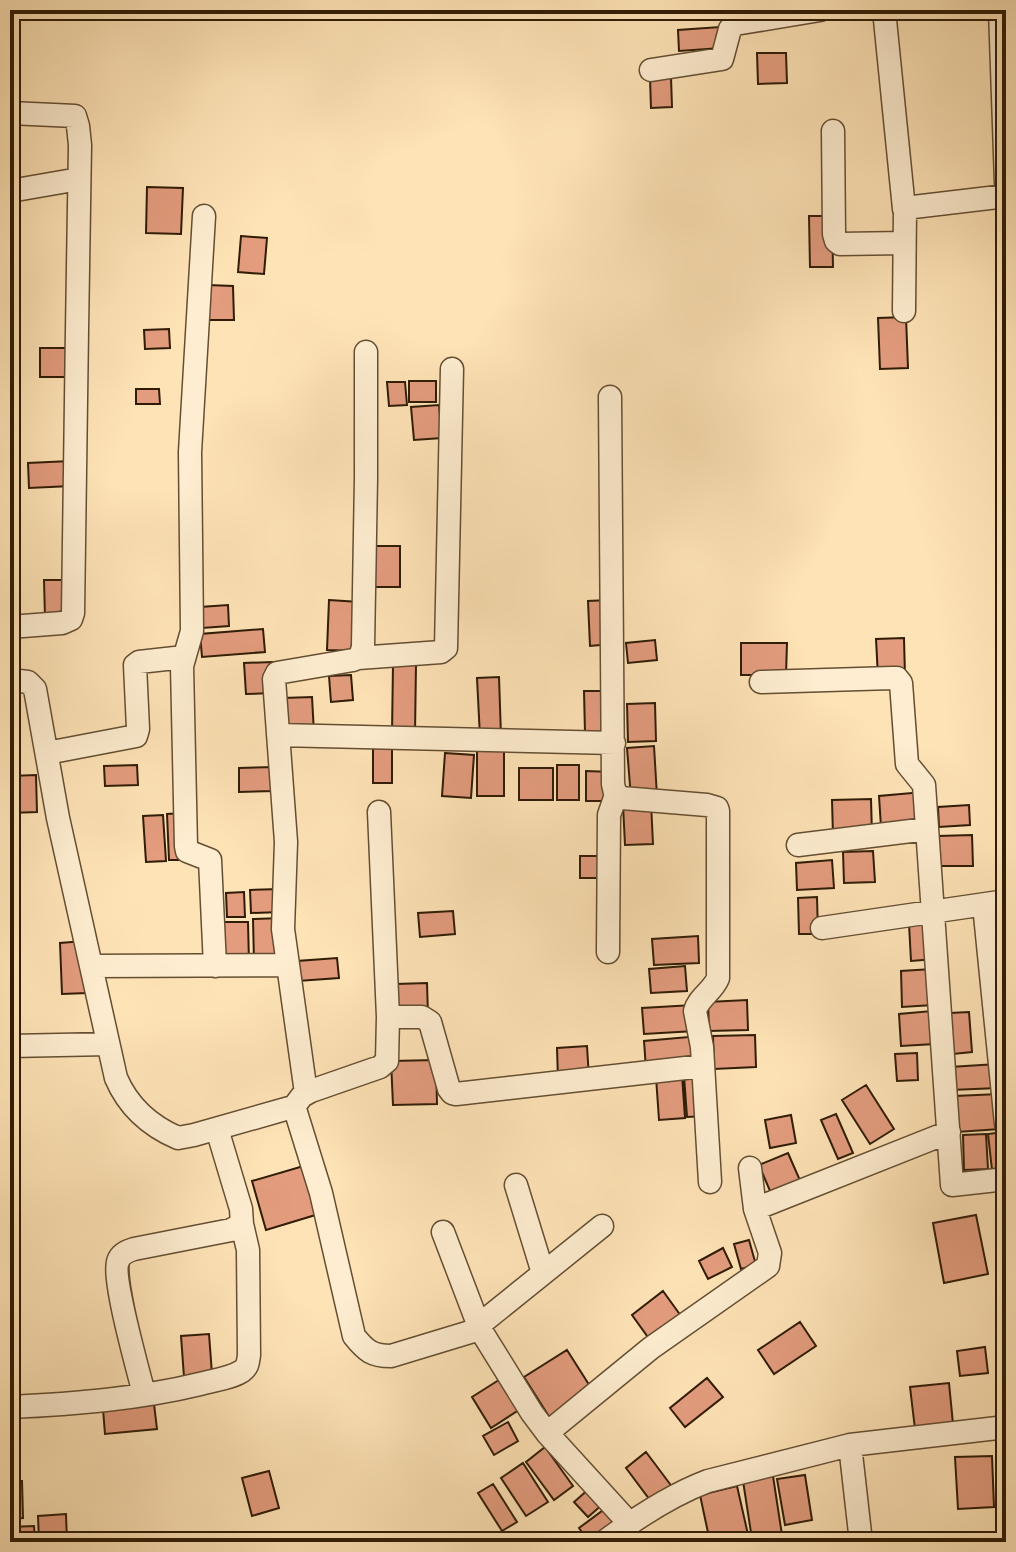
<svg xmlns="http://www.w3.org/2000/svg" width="1016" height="1552" font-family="'IM FELL English',serif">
<rect width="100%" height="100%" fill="#fee3b6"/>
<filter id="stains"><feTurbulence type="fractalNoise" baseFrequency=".0025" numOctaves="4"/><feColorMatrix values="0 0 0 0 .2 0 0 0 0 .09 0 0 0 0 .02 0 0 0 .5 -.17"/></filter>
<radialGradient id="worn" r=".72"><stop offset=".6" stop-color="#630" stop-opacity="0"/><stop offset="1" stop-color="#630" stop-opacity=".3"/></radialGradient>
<path fill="#e39c7e" stroke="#301c06" stroke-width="2" d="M720,27L721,48L679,51L678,30Z
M757,53H786L787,83L758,84Z
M671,77L672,107L651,108L650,78Z
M147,187L183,188L181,234L146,233Z
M809,216H832L833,267H810Z
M241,236L267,238L264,274L238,272Z
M208,285L233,286L234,320H208Z
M906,317L908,368L880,369L878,318Z
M169,329L170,348L145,349L144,330Z
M40,348H69V377H40Z
M409,381H436V402H409Z
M387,382H405L407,405L389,406Z
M136,389H159L160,404H136Z
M439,405L442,438L414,440L411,407Z
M70,461L71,486L29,488L28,463Z
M375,546H400V587H374Z
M44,580H70L71,618H45Z
M329,600L359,602L357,651L327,650Z
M609,600L612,644L590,646L588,601Z
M228,605L229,626L202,628L200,607Z
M263,629L265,652L202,657L200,634Z
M904,638L905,676L878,677L876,639Z
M655,640L657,660L628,663L626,643Z
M741,643H787L786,675H741Z
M272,662L273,693L246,694L244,663Z
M393,664H416L415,734H392Z
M351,675L353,700L331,702L329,676Z
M499,677L501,736L480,737L477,678Z
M584,691H609L610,733H585Z
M312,697L314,733L285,735L283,698Z
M655,703L656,741L628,742L627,704Z
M373,745H392V783H373Z
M477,746H504V796H477Z
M654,746L657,796L631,798L627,748Z
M445,753L474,755L471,798L442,796Z
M137,765L138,785L105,786L104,766Z
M557,765H579V800H557Z
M275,767V791L239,792V768Z
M519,768H553V800H519Z
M586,771L611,772V801H586Z
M36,775L37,812L10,813V776Z
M923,792L926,824L881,827L879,796Z
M871,799L872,835L833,836L832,800Z
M651,803L653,844L625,845L623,805Z
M969,805L970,825L939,827L938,807Z
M184,813L187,860H169L167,814Z
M163,815L166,861L146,862L143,816Z
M972,835L973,866H938V836Z
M873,851L875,882L844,883L843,852Z
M580,856H602L603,878H580Z
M832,860L834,888L797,890L796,863Z
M280,889L281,912L251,913L250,890Z
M244,892L245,917H227L226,893Z
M817,897L818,934H799L798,898Z
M453,911L455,934L420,937L418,913Z
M282,918L283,961L254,963L253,919Z
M222,922H248L249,963H223Z
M932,923L935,959L911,961L909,924Z
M698,936L699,963L654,965L652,939Z
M84,941L87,993L62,994L60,943Z
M337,958L339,978L298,981L297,961Z
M685,966L687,991L651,993L649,969Z
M932,969L933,1005L902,1007L901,971Z
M427,983L428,1015L396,1016V984Z
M747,1000L748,1030L709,1031L708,1002Z
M693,1005L695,1031L644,1034L642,1008Z
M932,1011L935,1044L901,1046L899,1014Z
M969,1012L972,1052L953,1054L950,1013Z
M755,1035L756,1067L714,1069L713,1036Z
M700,1036L702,1064L646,1069L644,1041Z
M587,1046L589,1078L558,1080L557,1048Z
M917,1053L918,1080L897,1081L895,1054Z
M436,1060L437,1104L393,1105L391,1061Z
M997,1064L998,1088L951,1090L950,1067Z
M682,1075L685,1118L659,1120L656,1077Z
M702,1075L706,1116L687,1117L684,1076Z
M866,1085L894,1129L870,1144L842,1100Z
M999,1094L1000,1129L957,1132L955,1096Z
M836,1114L853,1153L838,1159L821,1120Z
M791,1115L796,1143L770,1148L765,1120Z
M1004,1132L1006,1177L993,1179L988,1134Z
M986,1134L988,1169L964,1170L963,1135Z
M788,1153L802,1185L773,1198L759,1165Z
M307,1165L322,1213L266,1230L252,1181Z
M976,1215L988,1274L944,1283L933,1223Z
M749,1240L756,1265L741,1269L734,1244Z
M723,1248L732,1267L708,1279L699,1261Z
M663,1291L681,1316L650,1340L632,1315Z
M800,1322L816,1346L774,1374L758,1350Z
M209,1334L212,1374L184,1377L181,1336Z
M985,1347L988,1373L960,1376L957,1351Z
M567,1350L593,1391L550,1418L524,1377Z
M502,1378L522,1408L491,1428L472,1397Z
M707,1378L723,1397L685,1427L670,1408Z
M949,1383L953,1424L915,1429L910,1387Z
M154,1404L157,1429L105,1434L103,1409Z
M508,1422L518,1441L494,1455L483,1436Z
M545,1447L573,1486L554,1500L526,1462Z
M646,1452L673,1488L653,1504L626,1468Z
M992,1456L994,1507L958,1509L955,1457Z
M523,1463L548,1502L526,1516L501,1478Z
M269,1471L279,1508L252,1516L242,1478Z
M805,1475L812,1520L785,1525L777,1479Z
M773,1476L782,1535L752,1539L743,1481Z
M10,1481H22L23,1518L10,1519Z
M493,1484L517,1522L502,1531L478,1493Z
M737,1486L749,1539L736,1542H710L700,1495Z
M590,1488L603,1504L588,1517L574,1502Z
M606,1508L619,1526L596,1542H589L579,1528Z
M66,1514L67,1542H39L38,1516Z
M34,1526L35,1542H10V1527Z"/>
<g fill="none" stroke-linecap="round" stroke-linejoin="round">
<g stroke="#644e32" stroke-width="25">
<path id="street" d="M884,10L904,209
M1000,10L1006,183
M651,70L722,59L730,29L735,24L820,10
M10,113L75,116L78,126L80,145C78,301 74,457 73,613L71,619L62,623L10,627
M833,131L834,234L836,241L840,244L904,243
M10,191L79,179
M204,216L190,452L192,631L182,666L186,846L187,851L210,860L215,966
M904,311L905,208L1006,196
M610,397L613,784L615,793L622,798L707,805L717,808L718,811V978C713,991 698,998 695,1011L702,1047L710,1182
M358,658L441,652L446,648L452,369
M10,680L28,682L35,689L58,818L116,1078C128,1106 150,1126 178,1138L194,1135L289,1108L295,1109L321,1193L354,1336C366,1351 372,1356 391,1356L480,1329
M761,682L892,678H897L901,683L907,764L924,785L952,1185L1006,1179
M278,735L614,743
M47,753L136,736L138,729L135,665L139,662L184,657
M798,845L927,829
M984,905L1006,1124
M822,928L1006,901
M608,952L609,815L616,795
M91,966L288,965
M388,1017H422L430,1022L449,1089L452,1093L456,1094L703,1066
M10,1046L108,1044
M306,1093L283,929L286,842L274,679L277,673L353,660C360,658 361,654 363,647L366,478V352
M296,1104L302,1096L311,1091L380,1067L387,1061L388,1017L379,812
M516,1185L543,1273
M755,1209L949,1132
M443,1232L480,1329L532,1413L547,1433L629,1523
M479,1325L602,1226
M144,1394C139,1373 110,1273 119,1259C122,1253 128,1251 134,1249L231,1230L242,1224L241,1209L217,1129
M10,1407C74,1404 138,1399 200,1384C213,1380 230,1379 242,1371C248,1367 248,1362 249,1355L248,1250L242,1224
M547,1433L651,1348L768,1266L770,1253L755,1209L750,1168
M850,1445L861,1542
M604,1542C636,1518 671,1495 708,1481L850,1445L1006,1427"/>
</g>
<use href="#street" stroke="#feedd0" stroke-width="22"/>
</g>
<rect width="1016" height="1552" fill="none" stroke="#fee3b6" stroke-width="40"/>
<rect x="12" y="12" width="992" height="1528" fill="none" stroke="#301c06" stroke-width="4"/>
<rect x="20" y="20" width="976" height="1512" fill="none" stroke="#301c06" stroke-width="2"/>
<rect width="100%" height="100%" filter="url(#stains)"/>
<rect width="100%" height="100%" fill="url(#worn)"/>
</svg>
